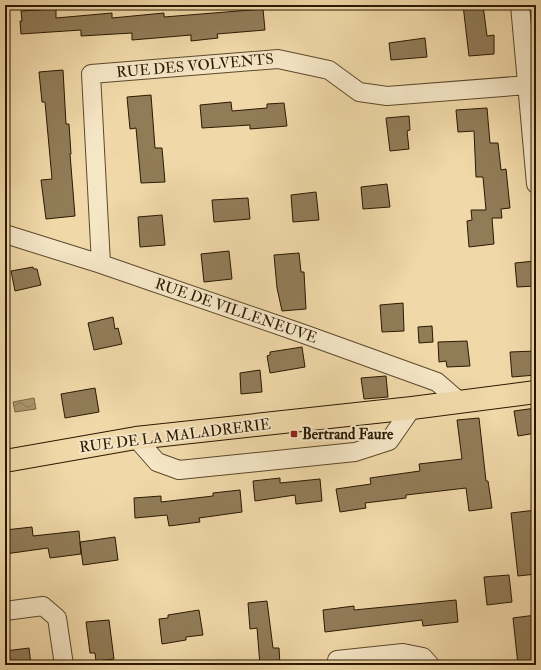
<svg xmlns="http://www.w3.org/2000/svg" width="541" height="670" font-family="'IM FELL Double Pica',serif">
<defs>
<pattern id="water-waves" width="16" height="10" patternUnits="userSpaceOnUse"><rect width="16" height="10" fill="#ad976f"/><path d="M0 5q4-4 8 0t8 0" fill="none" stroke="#8d7a59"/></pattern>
</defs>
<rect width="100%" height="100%" fill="#f0d8a8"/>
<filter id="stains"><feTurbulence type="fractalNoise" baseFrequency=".005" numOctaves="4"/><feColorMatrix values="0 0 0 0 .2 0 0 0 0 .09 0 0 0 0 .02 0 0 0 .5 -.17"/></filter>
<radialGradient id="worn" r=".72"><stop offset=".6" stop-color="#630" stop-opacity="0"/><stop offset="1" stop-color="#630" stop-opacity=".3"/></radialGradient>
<path fill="url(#water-waves)" stroke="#796543" d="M34,398L36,409L15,412L13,402Z"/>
<path fill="#917c58" stroke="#2b1901" d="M463,5H483L487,36L494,35V54L469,56Z
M56,9V18L112,13V18L164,13V17L263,9L265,30L217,34L218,38L191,41V35L132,40V33L81,36V30L21,34L20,21H22L21,11Z
M425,38L427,57L391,60L389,43Z
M63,70L66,124H69L71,154H70L75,216L46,219L41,180L52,179L45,102H42L39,72Z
M151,95L155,148H162L165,182L141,183L136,128L130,129L127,97Z
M231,102L232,111L267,108V104L284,103L287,126L250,129V125L202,128L200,105Z
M487,108L490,143H498L501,170L506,169L510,208L501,209L502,218H492L494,244L469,247L467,221L472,220L471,210H486L483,177H476L474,131L458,132L456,110Z
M409,116L410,130L407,131L409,149L390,151L386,118Z
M387,184L390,207L363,209L361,187Z
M316,192L319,220L293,222L291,195Z
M248,198L250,219L214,222L212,200Z
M162,215L165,245L140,247L138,217Z
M229,251L232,279L204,282L201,254Z
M299,253L301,272H304L306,309L282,311L277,288L274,255Z
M535,261L536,286L517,287L515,263Z
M33,267L34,269H37L41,285L15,291L11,271Z
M403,303L404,331L382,332L380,305Z
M113,317L115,329L118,328L122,344L94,350L88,323Z
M432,326L433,342L419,343L418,327Z
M467,341L470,366L447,367L446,361L439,362L438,342Z
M302,347L305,367L270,373L267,356L270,355V352Z
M536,351V375L512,377L510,352Z
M260,370L262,392L241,394L240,373Z
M386,376L388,397L364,399L361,378Z
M95,388L99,412L65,418L61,394Z
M536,408V433L518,436L514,411Z
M479,418L486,481H488L492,508L469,511L466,488L406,495V498L365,503L366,508L340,512L336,489L371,484L370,478L420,471L419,464L462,459L457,420Z
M280,478V483L320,479L322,501L296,504L295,495L255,501L253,481Z
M240,490L242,512L199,518L200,522L169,526L167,515L135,518L134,498L161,496V502L213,496V493Z
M536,510V574L518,576L511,513Z
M32,527L33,536L79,531L81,554L50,558L48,548L5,554V530Z
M115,537L118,560L83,565L80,542Z
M509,575L512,602L487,605L484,577Z
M456,600L458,622L423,626L422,620L325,632L323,610L354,606V610Z
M267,601L273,648H279L280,665H260L257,628L250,629L248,603Z
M199,610L203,635L186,637V640L162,644L159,619L168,618V615Z
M536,615V665H518L513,618Z
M109,620L114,659L96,661L95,653H90L86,622Z
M29,648L31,665H7L5,651Z"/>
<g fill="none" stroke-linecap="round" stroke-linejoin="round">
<g stroke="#5c492b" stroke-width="20">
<path id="minor" d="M520,5L536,184
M5,234L101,264L301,333L437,382L460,402
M101,264L91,74L278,59L329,70L359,92L387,96L528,85
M136,438L157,462L179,470L355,452L389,441L412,408
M5,611L43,606L57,618L64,665
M337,665V660L403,653L423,657L430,665"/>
</g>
<g stroke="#2b1901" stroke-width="24">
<path id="major" d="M5,461L136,438L412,408L536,392"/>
</g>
<use href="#minor" stroke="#f5e6c6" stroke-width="18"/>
<use href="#major" stroke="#f0d8a8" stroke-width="22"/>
</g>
<rect fill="#8f2418" stroke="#f5e6c6" stroke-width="1.5" x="290" y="430" width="8" height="8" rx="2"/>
<g text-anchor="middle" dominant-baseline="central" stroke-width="4" stroke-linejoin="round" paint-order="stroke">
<g font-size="15" fill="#2b1901" stroke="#f5e6c6">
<text transform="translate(195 66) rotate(-5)">RUE DES VOLVENTS</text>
<text transform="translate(236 311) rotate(19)">RUE DE VILLENEUVE</text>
<text transform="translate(175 436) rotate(-7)">RUE DE LA MALADRERIE</text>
</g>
<g font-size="15" font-weight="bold" fill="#2b1901" stroke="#f5e6c6" text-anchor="start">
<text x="302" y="434">Bertrand Faure</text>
</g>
</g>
<rect width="541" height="670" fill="none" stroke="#f0d8a8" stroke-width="20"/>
<rect x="6" y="6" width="529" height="658" fill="none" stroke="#2b1901" stroke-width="2"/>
<rect x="10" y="10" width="521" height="650" fill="none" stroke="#2b1901"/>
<rect width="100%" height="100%" filter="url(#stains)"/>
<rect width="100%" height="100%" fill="url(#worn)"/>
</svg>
